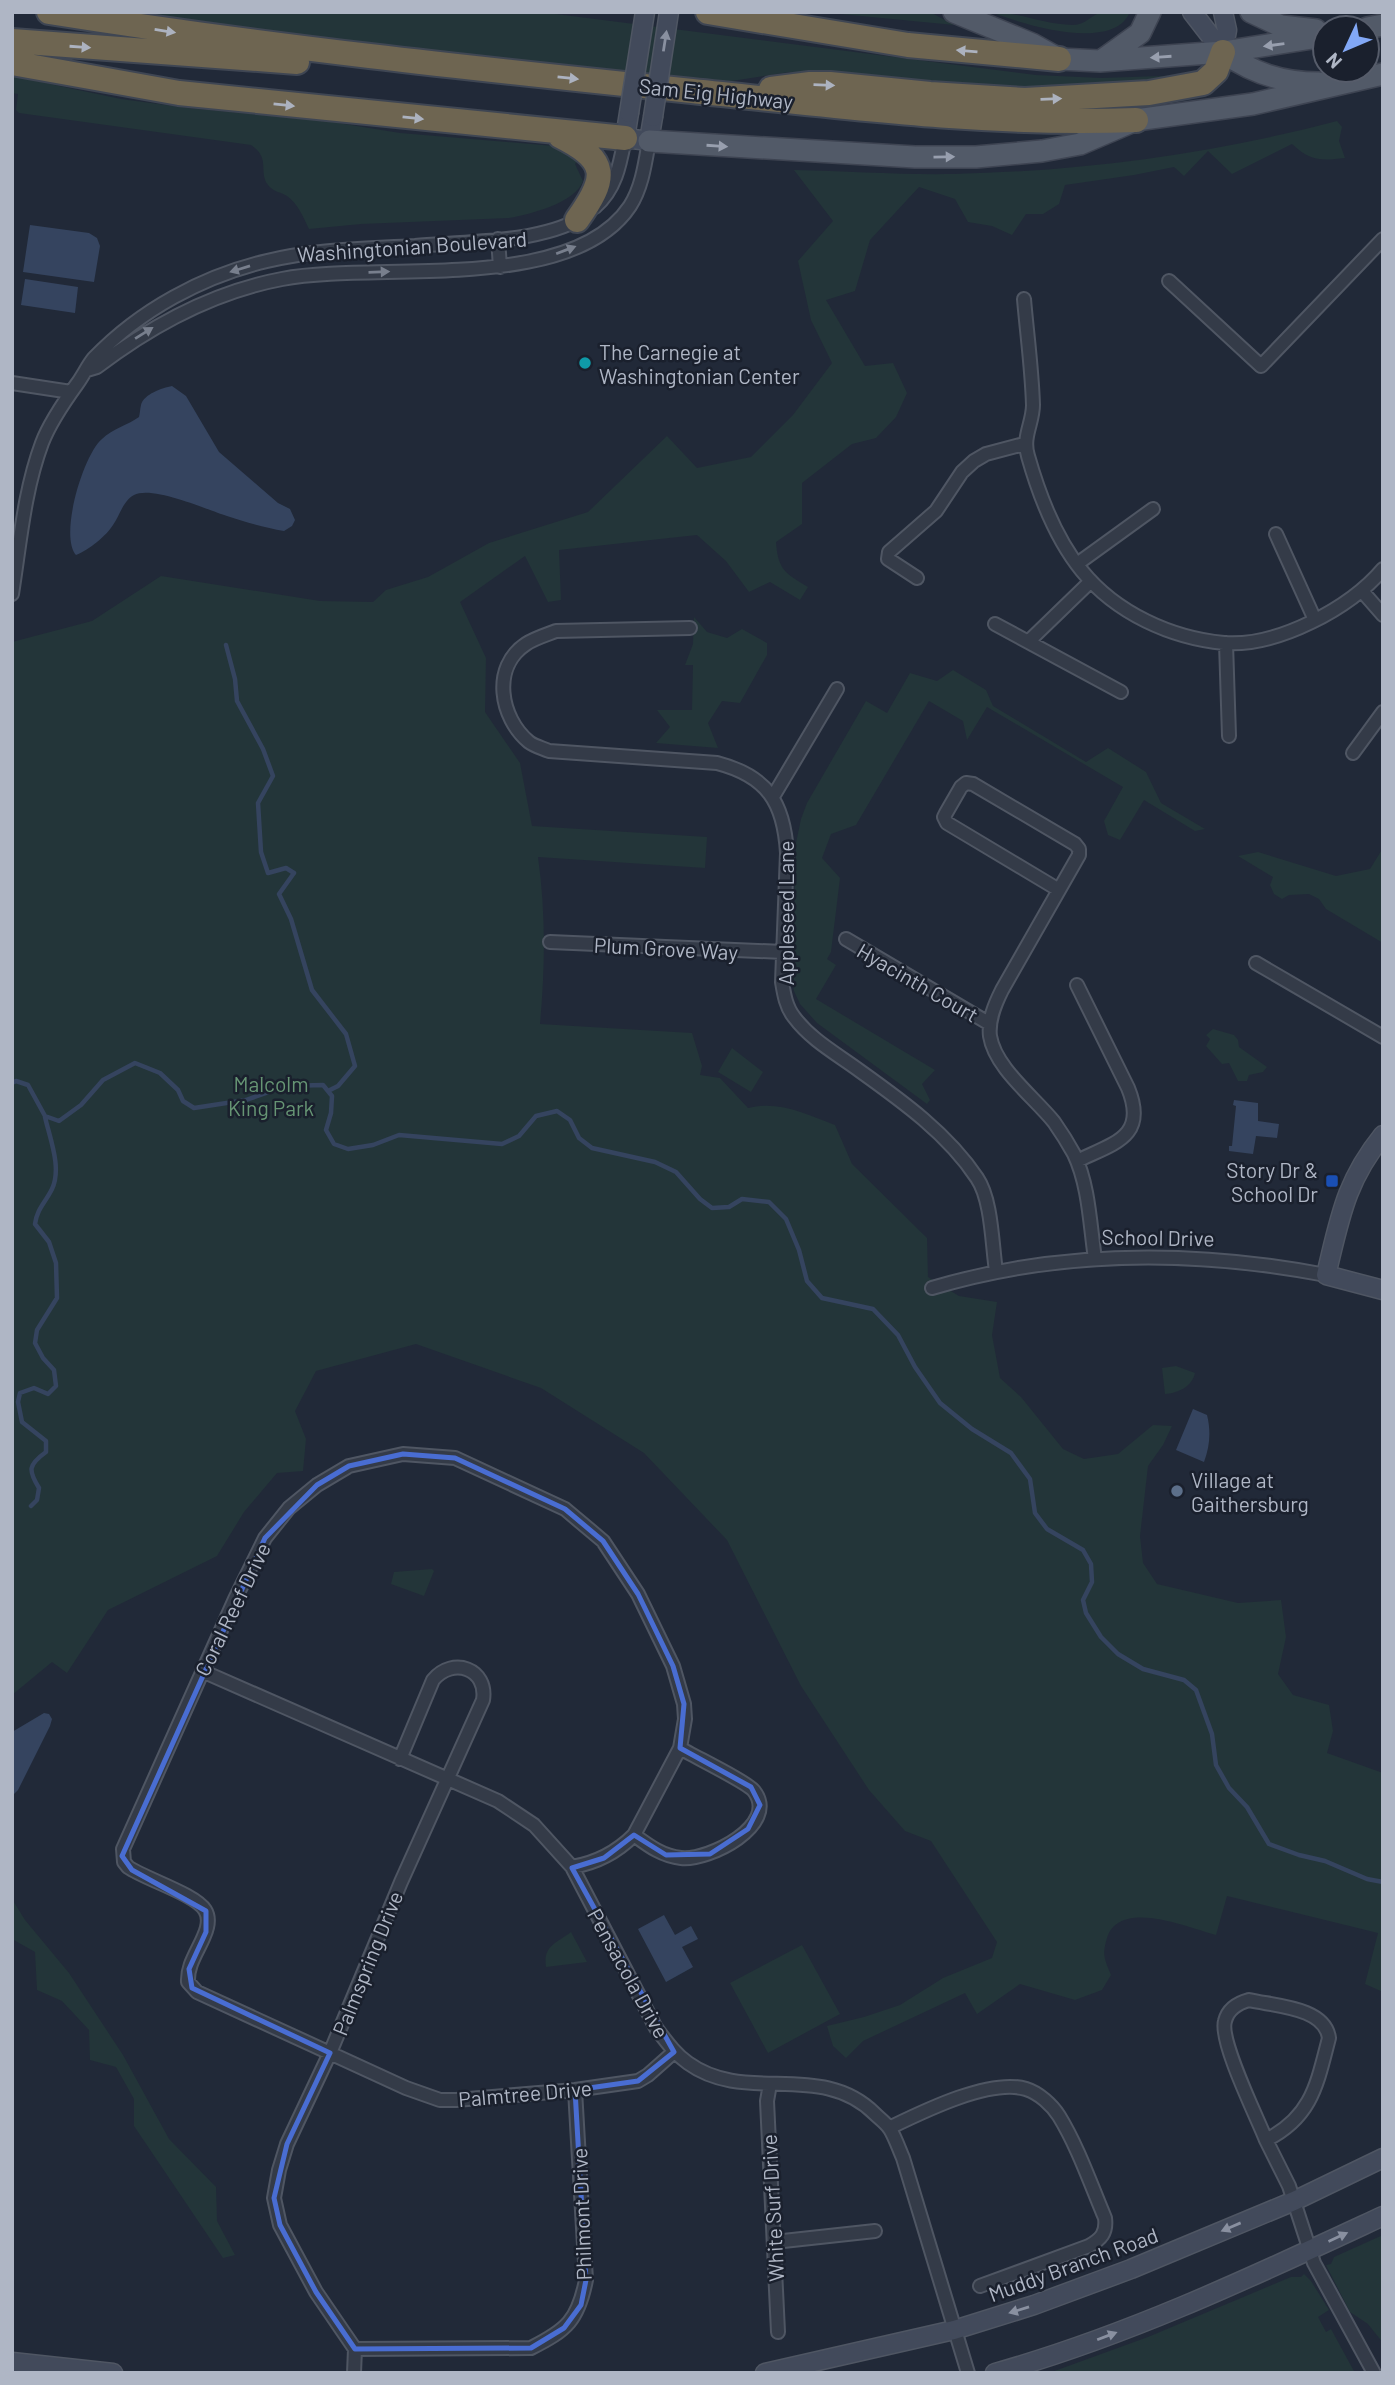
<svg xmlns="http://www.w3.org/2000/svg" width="1395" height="2385" font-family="Barlow,sans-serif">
<rect width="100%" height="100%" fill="#212938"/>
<path fill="#233539" d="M106,12H540L1036,75L1101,78L1191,75L1108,87L981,88L810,72H789L719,83L582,70Z
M820,12H930L954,25Z
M991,12C1019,12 1045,25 1073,25C1086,25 1092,14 1102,12C1110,11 1121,12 1130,12C1113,53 1022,24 991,12Z
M12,76L121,99L188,108L326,121L400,133L566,147L583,155L575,164L583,181C575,203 531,214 509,218L361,224L309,229C303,217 299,205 287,196C281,192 273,192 268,185C258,171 271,158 251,145L19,113L16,110L18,94L12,93Z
M1337,121L1342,127L1339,141L1345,158C1321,161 1310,161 1292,144L1232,174L1208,151L1184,176L1174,167L1134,175L1065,185L1059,204L1043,214H1026L1012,235L992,226L968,222L955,199L919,187L870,240L855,291L826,300L865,366L893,363L907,393L896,417L876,438L852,444L802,483V524L776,542C778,570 785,573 808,587L800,600L770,582L749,592L726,561L697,535L559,550L561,600L548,602L525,556L460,602L486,658L485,712L520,763L532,826L707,837L705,868L538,857C546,913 545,968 540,1024L692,1033L702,1066L700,1075L720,1078L748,1108C778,1100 807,1114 835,1125L852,1164L927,1238L928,1277L959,1296L997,1302L992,1335L1000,1378L1021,1397L1063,1449L1084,1459L1118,1454L1153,1425L1172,1426L1163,1445L1148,1466L1140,1536L1143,1563L1157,1584L1238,1603L1281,1600L1286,1637L1278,1674L1293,1695L1329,1705L1333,1731L1327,1753L1383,1773V1992L1365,1984L1378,1933L1227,1896L1216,1935C1188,1928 1120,1898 1107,1938C1102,1955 1104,1958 1111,1975L1102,1990L1075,2000L1020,1984L977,2014L965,1993L863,2041L846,2058L833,2046L827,2026L864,2017L900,2005L943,1978L992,1958L997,1942L931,1841L905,1831L869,1790L801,1686L727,1540L644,1453L541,1388L416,1344L316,1371L295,1411L306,1439L303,1471L277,1473L244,1512L217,1556L108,1610L67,1673L52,1662L12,1695V642L92,621L161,576L320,601L373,602L386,590L428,577L489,543L588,512L667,436L697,468L751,457L793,415L832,363L811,320L798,261L833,221L794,170C847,171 901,175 954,174C1083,171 1212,154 1337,121Z
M694,617L707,632L727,638L742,629L767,643V655L740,703L722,701L708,723L718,748L656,743L670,727L657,710H692L693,665H685L693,644Z
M953,670L986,690L993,706L1086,762L1108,748L1146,772L1161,803L1205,829L1195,831L1144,800L1120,840L1108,835L1104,821L1123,787L987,707L967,740L963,721L929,701L856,825L831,834L822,858L840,878L831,952L827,959L836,965L816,999L935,1070L922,1084L930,1100L927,1104L817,1023L800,1004L794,991L792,977L796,843L801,819L807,803L866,701L887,713L910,673L937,681Z
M1383,848V943L1326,909L1319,899L1309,894L1289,895L1282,899L1274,894L1270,885L1273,877L1238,856L1258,852L1336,876L1370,869Z
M1213,1029L1234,1035L1238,1040L1239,1047L1267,1067L1263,1072L1249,1075L1247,1081H1238L1229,1063L1222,1064L1206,1046L1210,1039L1206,1035Z
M732,1048L763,1072L751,1092L718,1072Z
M1176,1366L1195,1373C1192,1387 1178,1393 1165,1394L1162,1368Z
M432,1569L434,1571L424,1596L391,1584L394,1572Z
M12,1899L25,1920L69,1973L123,2055L169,2139L216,2187L217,2221L235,2255L223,2258L134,2126V2099L116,2067L90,2060L89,2030L62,2001L37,1990L35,1952L12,1939Z
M571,1932L587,1962L546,1967C543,1946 555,1944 571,1932Z
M802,1945L840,2014L768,2053L730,1983Z
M1383,2235V2343L1368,2324L1350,2312L1326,2265L1331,2264L1334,2257Z
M1304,2274L1311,2281L1329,2310L1318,2317L1326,2332L1331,2329L1355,2373H1049L1148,2337L1291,2277H1301Z"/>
<path fill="#35445f" d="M30,225L89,233L97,238L100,246L94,282L23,272Z
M25,279L78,287L75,313L21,305Z
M172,386L186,396L219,452L278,503L290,509L295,520L292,526L284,531C266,528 245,522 227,516C208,510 152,485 134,495C123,501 120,515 113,525C106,536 89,550 76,555C59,536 83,455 102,439C112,429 128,425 139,417C140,413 140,409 141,405C144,394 162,388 172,386Z
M1234,1100L1258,1103V1121L1279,1124L1277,1138L1256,1136L1253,1154L1229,1151V1146H1232L1236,1106L1233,1105Z
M1193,1409L1207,1415C1211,1431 1210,1446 1204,1462L1176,1450Z
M44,1713L49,1714L52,1719L50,1726L18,1790L12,1796V1732Z
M664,1915L675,1935L691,1926L698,1939L682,1947L693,1967L666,1982L638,1929Z"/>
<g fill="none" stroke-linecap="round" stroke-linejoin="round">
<path stroke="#35445f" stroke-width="4.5" d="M226,645L235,679L237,701L263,749L273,776L258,803L261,852L268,873L286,868L294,873L279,894L291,919L312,990L346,1034L355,1066L338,1086L328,1091
M12,1083L16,1081L28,1085L45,1116L59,1121L81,1105L103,1080L135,1063L160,1073L178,1090L183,1101L194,1108L246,1100L286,1086L323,1085L332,1096L331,1113L326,1130L334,1144L348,1149L373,1145L399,1135L502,1144L519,1136L536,1116L557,1111L570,1120L579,1138L592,1148L655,1162L676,1172L700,1199L712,1208L729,1207L742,1199L769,1202L786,1219L799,1250L807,1281L822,1298L873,1309L898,1335L915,1367L940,1403L972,1429L1011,1453L1030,1479L1035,1513L1047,1529L1083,1550L1091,1564L1092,1582L1083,1600L1086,1613L1101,1637L1118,1654L1143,1669L1184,1680L1196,1690L1212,1734L1216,1765L1229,1788L1247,1807L1269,1844L1299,1855L1325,1861L1367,1879L1383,1882
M31,1506L37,1500L39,1488C28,1470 28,1465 46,1452V1441L22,1422L18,1402L20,1393L34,1388L48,1394L56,1386L54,1370L43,1358L35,1343L37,1330L57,1298L56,1263L49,1242L35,1224C37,1209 45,1203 52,1189C62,1168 50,1139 45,1117"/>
<g stroke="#4f5663" stroke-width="16">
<path id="street" d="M595,207C616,189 620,164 625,138
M498,239L500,267
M1169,281L1261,366L1383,239
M1024,299C1027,334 1032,370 1033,405C1033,423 1022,437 1028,456C1039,495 1056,539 1082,571C1116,613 1171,638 1224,643C1278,647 1350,608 1383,569
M87,370L97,367C152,325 213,292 282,279C375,261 571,295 630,206C642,187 645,164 649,141
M12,383L71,392
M1276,534L1315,620
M1077,564L1153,509
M917,578L888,559L889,552L936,511L962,472L974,461L986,454L1024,444
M1362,591L1383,615
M12,594C20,544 24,491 42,443C50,422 64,402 77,384C83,376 88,365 94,358C140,310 203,276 267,261C315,249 366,249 415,246C462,242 540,243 581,218
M995,624L1121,692
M690,628L556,631C546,635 535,638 526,644C491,667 500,718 529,742C534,746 542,748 549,751L717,763C767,776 784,802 787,853L782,982C784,994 786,1007 794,1017C811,1040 837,1054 860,1071C902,1101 948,1134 977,1178C992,1200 992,1245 996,1271
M1028,642L1091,581
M1226,643L1229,736
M1353,753L1383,712
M774,795L837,689
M1059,890L947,823L944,817L946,813L961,787L966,783L973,784L1075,844L1079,849V855L1002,990C995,1004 988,1020 990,1036C995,1068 1034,1097 1054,1122C1061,1132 1068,1143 1074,1154C1089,1185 1090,1225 1095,1259
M846,939L990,1024
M550,942L783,952
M1256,963L1383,1037
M1077,985L1128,1088C1148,1137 1114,1143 1077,1161
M932,1288C1060,1250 1195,1250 1326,1275
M202,1671L498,1801L534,1825L572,1867L656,2028C666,2041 675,2054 688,2063C746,2105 821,2060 875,2114C879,2118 886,2123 890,2129C895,2137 899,2149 903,2158L968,2373
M634,1835C649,1846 662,1856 681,1858C709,1861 780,1825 754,1791C747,1782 693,1756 680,1748
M572,1867C596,1863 616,1853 634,1835L680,1748L685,1719L684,1704L673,1666L638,1594L603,1541L565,1509L455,1458L403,1454L349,1466L317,1485L289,1508L265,1538L235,1599L123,1849L124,1862L128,1867C145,1879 195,1894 205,1910C210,1918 208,1927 204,1936C198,1951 187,1965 188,1982L197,1992L406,2088L440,2100H456L575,2090L638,2081L648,2075L674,2052
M1249,2000C1274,2006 1325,2007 1329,2038C1317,2084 1312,2117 1266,2140C1257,2117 1219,2041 1225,2021C1228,2009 1238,2003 1249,2000Z
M770,2084L767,2101L778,2332
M889,2128C922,2112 990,2078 1026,2089C1039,2093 1052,2105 1059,2116C1078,2147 1091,2185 1105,2218C1107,2233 1101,2239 1089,2246L980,2286
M1266,2140L1289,2186L1314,2263L1374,2373
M774,2242L875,2231
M355,2349L531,2348C567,2330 578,2320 586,2280L575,2090
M354,2373L355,2349L316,2292L280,2225L274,2198L279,2170L287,2144L330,2053L401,1882L483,1700C488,1669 453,1656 433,1680L400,1759"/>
</g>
<g stroke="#4f5663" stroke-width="21">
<path id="secondary" d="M1192,12L1223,52
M1223,12L1227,30L1223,52
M629,113L625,138L649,141L653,117
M1383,1135C1345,1182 1340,1218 1326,1275L1383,1290
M12,2362L113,2373
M765,2373L954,2330L1034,2305L1131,2269L1294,2201L1383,2158
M995,2373C1130,2335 1256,2275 1383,2216"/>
</g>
<g stroke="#3e4452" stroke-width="24">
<path id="primary" d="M954,12L1032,44L1059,59L1100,61L1223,52L1325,36
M1251,12L1281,26L1316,30
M1367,28L1383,25
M1223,52C1252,73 1282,83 1319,83
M1101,61L1140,33L1150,12
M649,141L915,157H976L1042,151L1080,144L1136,120L1253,104L1383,74"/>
</g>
<g stroke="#3f4653" stroke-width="28">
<path id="highway" d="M49,12C262,46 477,69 692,91C840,106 987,126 1136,120
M708,12L908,45L1059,59
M12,41L297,62
M12,63L179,93L625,138
M771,89L810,84H830L930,94L1025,100L1149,93L1203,83L1216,71L1223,52
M560,136C610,161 607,178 577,220"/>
</g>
<use href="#street" stroke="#343b48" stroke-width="12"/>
<use href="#secondary" stroke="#424a5b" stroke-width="18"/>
<use href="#primary" stroke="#525a68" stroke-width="21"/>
<use href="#highway" stroke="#6e6551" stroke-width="24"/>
<g stroke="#4f5663" stroke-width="21" stroke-linecap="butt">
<path id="secondary-bridge" d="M629,113L645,12
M653,117L669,12"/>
</g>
<use href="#secondary-bridge" stroke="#424a5b" stroke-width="18"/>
</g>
<defs><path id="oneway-solid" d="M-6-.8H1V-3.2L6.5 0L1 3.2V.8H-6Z" transform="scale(1.75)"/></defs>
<g fill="#acb2bf">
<use href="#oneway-solid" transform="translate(165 31) rotate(9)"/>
<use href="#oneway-solid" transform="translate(80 47) rotate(4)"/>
<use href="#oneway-solid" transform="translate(967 51) rotate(-175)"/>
<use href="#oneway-solid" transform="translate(568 78) rotate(6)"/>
<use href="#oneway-solid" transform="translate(824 85) rotate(2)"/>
<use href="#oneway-solid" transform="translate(1051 99) rotate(-2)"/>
<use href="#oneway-solid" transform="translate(284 105) rotate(6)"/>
<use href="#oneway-solid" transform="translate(413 118) rotate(6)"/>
</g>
<g fill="#8990a0">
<use href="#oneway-solid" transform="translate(665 41) rotate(-81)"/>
<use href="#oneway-solid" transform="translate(1231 2227) rotate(157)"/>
<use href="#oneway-solid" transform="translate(1338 2237) rotate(-25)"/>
<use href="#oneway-solid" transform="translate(1019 2310) rotate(163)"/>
<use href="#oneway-solid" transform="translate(1107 2336) rotate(-21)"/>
</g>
<g fill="#989fae">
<use href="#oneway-solid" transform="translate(1274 45) rotate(172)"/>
<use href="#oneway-solid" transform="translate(1161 57) rotate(176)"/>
<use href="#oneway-solid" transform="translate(717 146) rotate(4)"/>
<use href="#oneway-solid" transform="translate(944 157) rotate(-1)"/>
</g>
<g fill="#787f8d">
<use href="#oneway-solid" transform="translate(566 250) rotate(-21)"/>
<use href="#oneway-solid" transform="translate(240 269) rotate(163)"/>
<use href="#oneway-solid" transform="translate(379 272) rotate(-2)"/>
<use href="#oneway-solid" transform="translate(144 333) rotate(-32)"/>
</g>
<path fill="none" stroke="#496dd2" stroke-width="5" stroke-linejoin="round" d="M403,1454L455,1458L565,1509L603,1541L638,1594L673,1666L684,1704L680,1748L751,1787L760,1805L748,1829L710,1854L666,1855L634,1835L604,1858L572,1868L674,2052L638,2081L575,2090L586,2280L581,2305L564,2328L531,2348L355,2349L316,2292L280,2225L274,2198L287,2144L330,2053L192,1988L189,1969L206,1932V1911L132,1870L122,1856L265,1538L317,1485L349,1466Z"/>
<circle fill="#0f9aa8" stroke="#1a202d" stroke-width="2.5" cx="585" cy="363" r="7"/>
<rect fill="#1a4fb4" stroke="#1a202d" stroke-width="2.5" x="1325" y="1174" width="14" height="14" rx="3.5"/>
<circle fill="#5c6f8a" stroke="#1a202d" stroke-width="2.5" cx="1177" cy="1491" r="7"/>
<g text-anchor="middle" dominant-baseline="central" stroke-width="5" stroke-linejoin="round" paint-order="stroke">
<g font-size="21" fill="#afb6c5" stroke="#1a202d">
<text transform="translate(716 93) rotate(6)">Sam Eig Highway</text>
<text transform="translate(412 246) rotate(-4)">Washingtonian Boulevard</text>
<text transform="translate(785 913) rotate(-90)">Appleseed Lane</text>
<text transform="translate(666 948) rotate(3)">Plum Grove Way</text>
<text transform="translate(918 982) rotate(30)">Hyacinth Court</text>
<text transform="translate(1158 1237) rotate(1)">School Drive</text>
<text transform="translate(232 1609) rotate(-64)">Coral Reef Drive</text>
<text transform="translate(367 1963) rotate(-68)">Palmspring Drive</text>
<text transform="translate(629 1973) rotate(61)">Pensacola Drive</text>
<text transform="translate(525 2093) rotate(-5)">Palmtree Drive</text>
<text transform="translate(772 2208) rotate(-93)">White Surf Drive</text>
<text transform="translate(581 2214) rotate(-92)">Philmont Drive</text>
<text transform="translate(1073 2264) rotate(-20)">Muddy Branch Road</text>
</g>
<g font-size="21" fill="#afb6c5" stroke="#1a202d" text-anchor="start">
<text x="599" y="351">The Carnegie at<tspan x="599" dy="24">Washingtonian Center</tspan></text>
<text x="1318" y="1169" text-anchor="end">Story Dr &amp;<tspan x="1318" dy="24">School Dr</tspan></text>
<text x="1191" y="1479">Village at<tspan x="1191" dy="24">Gaithersburg</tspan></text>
</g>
<g font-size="21" fill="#669574" stroke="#1a202d">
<text x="271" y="1083">Malcolm<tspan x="271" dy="24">King Park</tspan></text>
</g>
</g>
<rect width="1395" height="2385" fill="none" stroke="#afb6c5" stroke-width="28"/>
<g transform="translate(1346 49) rotate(226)"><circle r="33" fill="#1a202d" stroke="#565c6a" stroke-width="2"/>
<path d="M0-5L12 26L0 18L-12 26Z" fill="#82a8f6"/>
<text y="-10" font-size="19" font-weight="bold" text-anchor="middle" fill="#afb6c5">N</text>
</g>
</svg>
